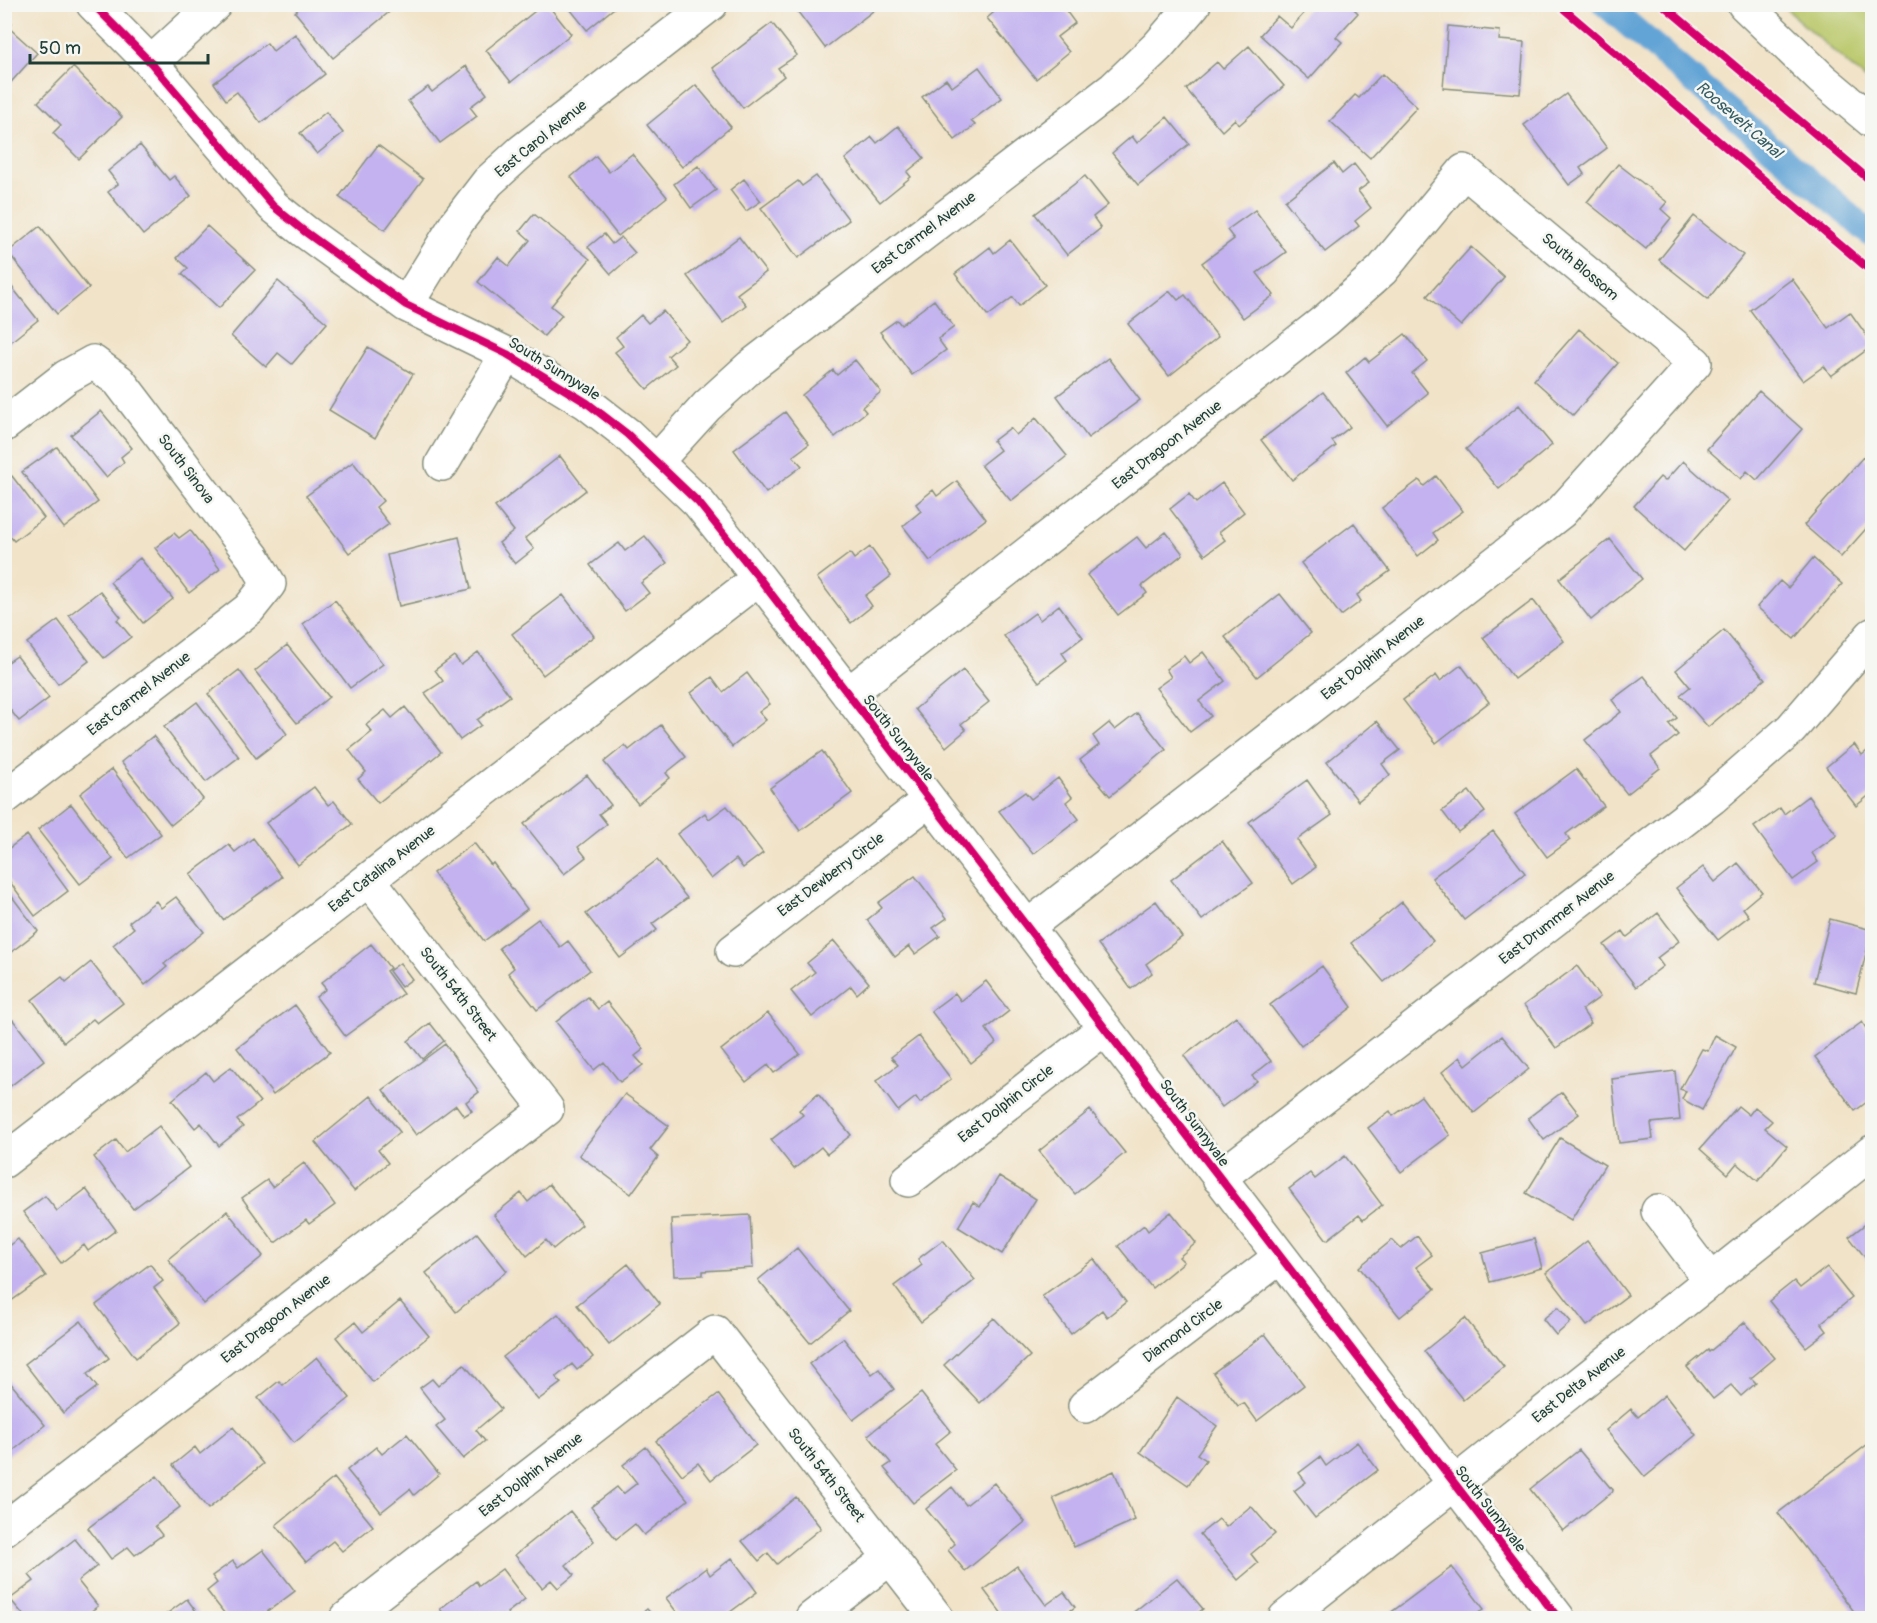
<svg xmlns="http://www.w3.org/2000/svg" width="1877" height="1623" font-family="Pangolin,sans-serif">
<rect width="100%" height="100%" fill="#f6f6f2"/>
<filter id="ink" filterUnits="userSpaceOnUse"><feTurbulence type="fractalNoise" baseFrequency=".0167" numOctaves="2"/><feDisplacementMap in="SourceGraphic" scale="12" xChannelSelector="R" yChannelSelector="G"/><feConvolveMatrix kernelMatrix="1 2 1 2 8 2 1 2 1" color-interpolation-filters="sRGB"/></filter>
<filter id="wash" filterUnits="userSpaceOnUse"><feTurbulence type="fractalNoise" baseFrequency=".008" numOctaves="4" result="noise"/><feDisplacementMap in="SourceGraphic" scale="24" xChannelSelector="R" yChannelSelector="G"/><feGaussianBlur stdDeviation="1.35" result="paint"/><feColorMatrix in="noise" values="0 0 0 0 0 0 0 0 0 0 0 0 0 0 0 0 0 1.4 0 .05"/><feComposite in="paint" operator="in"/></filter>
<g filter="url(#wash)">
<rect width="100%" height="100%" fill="#f1e3c8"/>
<path fill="#b9c769" stroke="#6c824e" stroke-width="1.5" d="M1783,5H1872V85L1797,19Z"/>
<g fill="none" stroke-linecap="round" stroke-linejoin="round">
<path stroke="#63a4d6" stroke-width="26" d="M1605,4L1872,235"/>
</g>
<g id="blocks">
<path fill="#c3b2ef" d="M304,4H399L333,58L295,12Z
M544,4H547L571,34L511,82L486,50Z
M566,4H619L587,30Z
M792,4H876L878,7L825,48Z
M1004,4H1061L1075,23L1057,37L1069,52L1036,79L987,18Z
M1312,4H1349L1358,13L1336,37L1342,42L1309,79L1260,35L1277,16L1291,28Z
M4,16L12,23L8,27L37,53L4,90Z
M772,23L797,55L778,68L784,76L743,108L713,68Z
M1448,26L1500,31L1499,40L1524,42L1520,94L1443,88Z
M295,34L325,74L261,123L237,92L226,100L214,83L267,43L273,51Z
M1249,46L1284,86L1239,125L1235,119L1222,131L1186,89L1217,62L1223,69Z
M466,66L487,94L470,107L477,116L440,143L408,101L428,87L432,92Z
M73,67L122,117L79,159L53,133L61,125L38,102Z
M979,67L1002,98L971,121L975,125L955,140L922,97L946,79L952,87Z
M1382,74L1417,107L1370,158L1330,121L1355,95L1359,98Z
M696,85L731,127L682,167L647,125Z
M1566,94L1607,148L1580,168L1584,174L1569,185L1524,125Z
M326,112L343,133L317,154L300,133Z
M1167,117L1189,144L1138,185L1112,153L1132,136L1137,143Z
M898,126L924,158L907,172L911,177L880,202L845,159L872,137L877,143Z
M140,145L169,180L174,176L191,196L143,235L108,192L118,184L108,171Z
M378,145L423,179L385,230L339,197Z
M632,154L667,197L618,236L571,177L596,156L609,172Z
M1334,163L1342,174L1354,164L1369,183L1358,191L1371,208L1355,221L1359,226L1325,252L1285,201Z
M1618,164L1667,202L1661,209L1671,218L1646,249L1587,202Z
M698,166L716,190L691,208L674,184Z
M816,176L849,220L798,258L761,208L798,181L802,186Z
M1085,176L1108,205L1093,217L1101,228L1067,255L1035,214Z
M744,179L761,201L746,211L730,190Z
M1255,210L1286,252L1257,273L1274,295L1243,318L1202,263L1234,239L1227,230Z
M534,214L590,259L551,306L562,315L544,336L478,282L498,257L509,266L530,240L520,231Z
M1694,216L1743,255L1708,299L1659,260Z
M40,226L89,288L57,314L8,252Z
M207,226L255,270L219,308L182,274L188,268L177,258Z
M604,234L612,244L621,237L635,253L611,274L588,247Z
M739,237L766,272L737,294L746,305L723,323L687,276Z
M1010,240L1045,285L1019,306L1013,297L988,316L955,274L990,247L994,253Z
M1471,247L1504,277L1461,326L1427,296Z
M4,277L38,320L8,344L4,339Z
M1792,279L1828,328L1850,312L1872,343V346L1831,376L1824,366L1803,381L1750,310Z
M278,281L327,323L292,364L278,353L266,367L231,336Z
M1170,291L1178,300L1185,295L1218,337L1169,376L1128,324Z
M934,300L954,327L938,339L946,350L912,375L880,332L897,320L901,325Z
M663,311L687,340L668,356L676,365L647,389L615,352L623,346L616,337L641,315L648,323Z
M1579,329L1618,363L1573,415L1534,380Z
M1405,334L1427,361L1412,373L1428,393L1387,426L1346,373L1365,357L1369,362Z
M368,347L413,374L375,438L329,410Z
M1108,358L1140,400L1088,438L1057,396Z
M855,360L881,392L862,407L866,412L835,437L802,395L833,370L837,375Z
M1759,391L1802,429L1757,480L1747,471L1741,479L1707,449Z
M1323,392L1350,427L1332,441L1336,446L1292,480L1261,440Z
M1519,405L1552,445L1499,489L1466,449Z
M101,411L132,448L121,457L124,462L106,477L71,435Z
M785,412L809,444L793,456L802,466L766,493L734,450Z
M1036,418L1067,456L1011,501L981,465L1000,450L993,441L1010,428L1016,435Z
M57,447L98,502L64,528L22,472Z
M560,456L586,490L525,538L534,549L515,564L499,543L514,531L495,507Z
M1863,457L1872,465V522L1841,557L1804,525Z
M1683,461L1728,501L1684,551L1634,506L1660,477L1665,481Z
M353,462L383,501L376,507L389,524L349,553L306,496Z
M12,476L44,518L14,541L4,529V482Z
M1436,476L1463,511L1433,533L1438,540L1418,556L1382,508L1419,480L1424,486Z
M957,481L986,519L930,561L903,526L921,511L916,504L933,490L937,496Z
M1222,483L1244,512L1219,532L1225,540L1205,555L1170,509L1189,494L1196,503Z
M1354,523L1390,571L1357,595L1361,601L1341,616L1301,563Z
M190,530L220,569L189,593L155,548L174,533L179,538Z
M1166,532L1183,554L1142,586L1147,593L1118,615L1087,575L1137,537L1146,548Z
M645,536L667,563L641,583L649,593L625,611L590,565L619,543L625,551Z
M459,537L471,589L399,606L387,555Z
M1610,539L1642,579L1591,620L1559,579Z
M870,547L891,576L865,596L872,606L851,623L817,578L850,553L854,559Z
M140,558L173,599L143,623L110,582Z
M1813,558L1842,584L1794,639L1757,607L1780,581L1788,588Z
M100,591L121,617L117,620L131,637L104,658L69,615Z
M1280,594L1311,633L1257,677L1225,637Z
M563,595L594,636L543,675L512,634Z
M335,600L383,664L350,688L303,624Z
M1533,600L1564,641L1514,679L1483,638Z
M1059,605L1083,637L1062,653L1067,660L1039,682L1004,636L1035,613L1040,620Z
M58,620L89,661L58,684L27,643Z
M1724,630L1765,679L1708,727L1680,695L1690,687L1676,670Z
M287,645L329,697L297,723L255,671Z
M478,652L510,696L477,720L481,725L460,740L425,693L443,681L435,670L454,656L461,665Z
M1203,652L1225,681L1199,701L1211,716L1190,732L1156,688L1171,677L1166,669L1184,656L1189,663Z
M17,656L49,698L19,721L4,702V665Z
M1461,665L1489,702L1436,743L1403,700L1436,675L1440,681Z
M239,670L287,734L256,758L208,694Z
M963,670L989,702L961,724L966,730L946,747L915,709Z
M747,673L770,704L759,712L766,720L732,747L691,693L712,677L723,692Z
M1644,676L1677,718L1669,724L1678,735L1651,756L1660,768L1627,794L1585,740L1621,712L1612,700Z
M197,702L239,757L206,782L164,727Z
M405,707L441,752L378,803L358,779L366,772L349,750L372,732L366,725L385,710L392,718Z
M1137,713L1166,750L1110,796L1080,760L1099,745L1093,736L1109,723L1115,730Z
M1377,721L1400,750L1382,764L1390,775L1358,801L1327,762Z
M661,725L686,757L666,773L670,778L638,804L604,762L625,745L629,750Z
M153,736L203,799L171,825L121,762Z
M1854,744L1862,755L1871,748L1872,749V793L1856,806L1826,767Z
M822,751L852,793L800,831L770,788Z
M112,769L161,834L128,858L80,794Z
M1576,769L1604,806L1566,834L1570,840L1547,857L1515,814Z
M587,775L611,805L599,814L607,824L578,847L586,857L564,874L524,824Z
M1058,778L1072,797L1066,802L1079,819L1033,854L999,811L1025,792L1031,799Z
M1307,780L1332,815L1297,840L1316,867L1293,884L1249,822Z
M314,787L328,805L334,801L352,824L298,865L266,823Z
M1469,791L1485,812L1458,832L1442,811Z
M1808,796L1837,835L1812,853L1818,862L1793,880L1754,827L1780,808L1784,814Z
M71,804L113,859L80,884L38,830Z
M727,806L763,853L743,868L736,859L711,879L677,834L705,813L709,819Z
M1493,831L1525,873L1464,920L1432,878Z
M27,835L68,891L35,916L4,874V852Z
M253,838L282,877L223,920L190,874L229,845L235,852Z
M1222,841L1253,883L1202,920L1171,880Z
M474,843L491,865L493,863L527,909L484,941L433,873Z
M657,860L687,898L652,924L657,930L620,958L586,914Z
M1738,863L1762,892L1743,908L1749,916L1718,940L1676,888L1703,867L1715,882Z
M915,876L947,918L933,928L940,936L915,954L909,946L895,957L867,920L882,908L878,903Z
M4,886L38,931L6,956L4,954Z
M176,897L204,932L164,964L167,967L145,985L113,945L134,928L129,922L156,901L161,908Z
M1156,901L1182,937L1146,964L1152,973L1131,989L1098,944Z
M1402,902L1433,941L1384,982L1351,943Z
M1658,913L1679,941L1657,958L1663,966L1636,987L1604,945L1623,931L1627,937Z
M538,919L560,947L568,941L590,970L537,1010L508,973L514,968L499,948Z
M1830,919L1872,930L1856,993L1814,982Z
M834,941L869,983L857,994L851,986L812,1017L791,991L815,972L807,963Z
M371,944L390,968L386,971L403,994L345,1036L316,997L326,989L321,983Z
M91,962L123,1003L97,1023L93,1019L64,1042L32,1000L62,977L66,982Z
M400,963L412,979L401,987L389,971Z
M1322,966L1352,1007L1301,1046L1270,1005Z
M1577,966L1600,997L1582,1010L1591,1023L1556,1048L1524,1005Z
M986,981L1009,1011L986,1029L996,1043L971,1063L931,1011L955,993L961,1001Z
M588,997L598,1009L607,1002L644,1049L635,1056L643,1065L620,1082L604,1062L594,1070L556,1022Z
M295,1005L330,1052L273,1095L237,1048Z
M768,1013L800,1054L774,1073L768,1065L746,1082L721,1050Z
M1236,1016L1271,1061L1252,1076L1257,1081L1222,1107L1184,1056Z
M13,1020L44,1060L4,1091V1026Z
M1862,1022L1872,1037V1098L1855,1111L1815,1057Z
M430,1023L444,1041L422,1059L408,1041Z
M1715,1035L1736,1047L1702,1110L1682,1099L1686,1091L1680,1089L1702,1049L1708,1051Z
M919,1036L951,1079L920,1103L916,1097L898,1111L876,1081L898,1065L891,1057Z
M1502,1036L1529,1069L1474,1113L1442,1072L1460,1057L1466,1065Z
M445,1044L479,1092L466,1102L472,1111L464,1116L456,1105L416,1135L383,1090Z
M231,1067L260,1102L237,1120L243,1127L219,1146L201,1123L195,1128L172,1100L206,1072L213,1081Z
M1675,1071L1680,1120L1651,1123L1653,1139L1619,1143L1612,1079Z
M1562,1092L1579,1114L1544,1140L1528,1118Z
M625,1094L669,1126L650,1150L658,1157L631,1194L579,1155Z
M818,1094L851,1135L827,1154L821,1147L794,1169L771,1140L803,1115L799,1110Z
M371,1096L400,1132L378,1150L388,1163L354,1191L315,1142Z
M1421,1096L1450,1135L1401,1172L1368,1128L1390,1111L1393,1116Z
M1738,1106L1749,1115L1755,1107L1772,1121L1765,1128L1787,1146L1758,1181L1737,1163L1728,1174L1700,1149Z
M1090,1110L1125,1153L1075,1194L1039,1151Z
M159,1126L189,1167L133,1209L94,1157L116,1140L125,1152Z
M1560,1138L1605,1165L1571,1220L1526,1193Z
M1345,1156L1382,1205L1363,1220L1359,1215L1327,1240L1289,1189L1310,1173L1315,1179Z
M304,1163L335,1205L309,1224L306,1220L275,1243L242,1198L267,1180L272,1187Z
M999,1176L1036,1199L1002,1254L958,1227L973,1202L980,1207Z
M549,1184L582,1225L553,1249L546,1240L527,1256L494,1215L521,1193L528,1202Z
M86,1189L116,1230L88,1251L84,1245L61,1263L23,1212L45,1196L57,1211Z
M227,1211L263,1256L204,1304L168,1259Z
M1171,1212L1196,1243L1179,1257L1184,1262L1152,1288L1118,1246L1144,1225L1148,1231Z
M750,1215L753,1268L703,1271V1275L674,1276L671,1219Z
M1872,1219V1266L1849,1237Z
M477,1233L507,1271L456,1312L426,1273Z
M1417,1236L1432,1255L1416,1267L1435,1289L1400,1317L1359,1267L1392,1240L1401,1249Z
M18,1239L46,1276L4,1306V1249Z
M1534,1239L1542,1268L1490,1282L1482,1253Z
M943,1240L975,1280L921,1322L894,1286L922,1265L918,1259Z
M1587,1241L1628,1295L1587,1326L1546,1273Z
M797,1248L849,1311L810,1343L758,1280Z
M1094,1259L1126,1302L1107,1317L1102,1310L1071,1334L1042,1296Z
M150,1264L163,1281L154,1288L180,1323L136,1358L96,1305Z
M628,1264L660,1304L609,1345L577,1305Z
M1827,1267L1852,1298L1821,1323L1827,1331L1806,1347L1769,1301L1794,1281L1800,1288Z
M400,1301L429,1336L373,1382L336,1337L355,1322L363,1332Z
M1558,1307L1571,1322L1556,1335L1543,1319Z
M558,1314L593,1357L577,1370L572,1364L556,1377L561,1383L538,1400L503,1357Z
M994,1318L1030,1356L980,1403L944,1365Z
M1465,1318L1504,1367L1463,1400L1424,1351Z
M81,1321L109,1358L87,1374L97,1387L63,1413L25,1364Z
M1745,1322L1775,1358L1751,1378L1756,1383L1741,1396L1731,1385L1713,1399L1687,1367L1708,1350L1709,1352Z
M1265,1334L1304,1385L1257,1421L1244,1403L1238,1406L1213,1373Z
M843,1338L872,1374L879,1369L894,1389L853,1420L809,1364Z
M317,1357L350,1398L294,1443L258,1398L279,1381L283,1385Z
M464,1364L501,1409L476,1430L485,1441L463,1459L436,1427L445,1420L420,1388L432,1379L438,1386Z
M8,1380L45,1425L4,1458V1383Z
M921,1393L951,1431L935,1444L956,1470L913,1503L884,1468L891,1463L868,1435Z
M718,1394L756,1445L711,1480L698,1463L682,1475L656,1441Z
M1665,1395L1696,1435L1645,1477L1606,1430L1631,1409L1638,1417Z
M1177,1397L1217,1426L1197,1454L1206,1460L1188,1485L1140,1452Z
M233,1427L263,1464L208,1509L173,1465L195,1447L200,1454Z
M407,1434L439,1474L414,1495L410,1489L381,1512L347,1470L376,1447L382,1454Z
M1872,1441V1618H1859L1778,1513Z
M1357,1442L1378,1470L1315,1518L1294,1491L1306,1482L1299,1473L1320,1457L1326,1466Z
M646,1447L688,1500L644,1535L635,1524L616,1539L591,1507L617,1487L623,1494L637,1483L623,1465Z
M1579,1450L1613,1491L1563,1531L1530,1489Z
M1114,1471L1135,1520L1074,1547L1053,1498Z
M157,1476L180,1507L155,1526L162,1535L135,1555L128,1547L111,1559L88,1528Z
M334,1478L373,1526L342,1551L333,1541L306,1562L276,1525Z
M994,1483L1025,1522L965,1571L948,1550L955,1544L926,1509L952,1487L966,1505Z
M796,1497L821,1528L777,1564L768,1553L759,1561L742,1541Z
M1251,1506L1275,1534L1251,1554L1258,1563L1238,1580L1200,1534L1219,1519L1226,1527Z
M570,1511L594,1541L566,1565L574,1575L558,1588L551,1580L542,1588L515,1555Z
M75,1539L97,1566L78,1581L98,1606L82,1618H26L10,1599L34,1581L29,1575Z
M263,1550L295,1591L264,1614L263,1612L254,1618H228L207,1591L217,1583L212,1576L233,1561L238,1568Z
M732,1558L757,1592L722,1618H681L666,1598L706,1568L710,1575Z
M1017,1566L1046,1605L1064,1592L1075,1607L1060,1618H1005L984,1590Z
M1452,1567L1484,1609L1471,1618H1392L1389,1614Z
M502,1569L525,1599L507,1613L511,1618H447L440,1609L476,1581L479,1586Z
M1177,1578L1203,1609L1191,1618H1126Z
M187,1599L201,1618H161Z
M647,1609L655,1618H636Z"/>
</g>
</g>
<g filter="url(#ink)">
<use href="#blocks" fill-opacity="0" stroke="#88907e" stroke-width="1.5"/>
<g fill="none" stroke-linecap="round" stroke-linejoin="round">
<g stroke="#88907e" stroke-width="36">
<path id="minor" d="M93,4L151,63L273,206L304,231L406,305L507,354L587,403L627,434L698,502L759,578L1558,1618
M1744,4L1822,79L1872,121
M151,63L215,4
M406,305L458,221L488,182L522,151L711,4
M4,425L66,377L93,362L119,381L253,557L269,584L249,609L4,798
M656,462L707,406L751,366L1114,88L1158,46L1194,4
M442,464L507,354
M848,694L1326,320L1382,270L1464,171L1695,363L1561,512L1027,927
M733,951L929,800
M4,1161L759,578
M1219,1178L1712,798L1791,729L1872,635
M908,1180L1105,1028
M1658,1211L1711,1281
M1085,1406L1280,1257
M4,1529L547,1109L369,880
M347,1618L715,1332L937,1618
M812,1618L890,1558
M1285,1618L1872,1152"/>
</g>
<use href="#minor" stroke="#fff" stroke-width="33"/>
<g stroke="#f6f6f2" stroke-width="11">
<path id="cycleway" d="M93,4L151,63L273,206L304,231L406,305L507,354L587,403L627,434L698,502L759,578L1558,1618
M1558,4L1872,272
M1662,4L1872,182"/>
</g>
<use href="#cycleway" stroke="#d6006c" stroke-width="8"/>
</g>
</g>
<g text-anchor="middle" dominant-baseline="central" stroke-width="5" stroke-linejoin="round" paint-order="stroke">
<g font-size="15" fill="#1f3d34" stroke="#f6f6f2">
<text transform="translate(541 139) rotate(-39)">East Carol Avenue</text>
<text transform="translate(924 233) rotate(-37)">East Carmel Avenue</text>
<text transform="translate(1580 267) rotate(40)">South Blossom</text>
<text transform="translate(554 369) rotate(32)">South Sunnyvale</text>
<text transform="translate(1167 445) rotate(-38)">East Dragoon Avenue</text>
<text transform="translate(186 469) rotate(53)">South Sinova</text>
<text transform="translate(1373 658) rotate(-38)">East Dolphin Avenue</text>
<text transform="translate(139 694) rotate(-38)">East Carmel Avenue</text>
<text transform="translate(898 738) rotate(52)">South Sunnyvale</text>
<text transform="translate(382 869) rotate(-38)">East Catalina Avenue</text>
<text transform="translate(831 875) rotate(-37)">East Dewberry Circle</text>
<text transform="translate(1557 918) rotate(-38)">East Drummer Avenue</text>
<text transform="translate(458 994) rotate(52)">South 54th Street</text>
<text transform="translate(1006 1104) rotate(-38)">East Dolphin Circle</text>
<text transform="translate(1194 1123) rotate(53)">South Sunnyvale</text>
<text transform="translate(276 1319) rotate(-38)">East Dragoon Avenue</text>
<text transform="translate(1183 1331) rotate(-37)">Diamond Circle</text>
<text transform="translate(1579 1385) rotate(-38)">East Delta Avenue</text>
<text transform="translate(531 1475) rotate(-38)">East Dolphin Avenue</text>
<text transform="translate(826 1475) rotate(52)">South 54th Street</text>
<text transform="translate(1490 1509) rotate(52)">South Sunnyvale</text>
</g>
<g font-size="16" font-style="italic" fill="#335c65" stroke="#f6f6f2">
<text transform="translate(1739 120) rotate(41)">Roosevelt Canal</text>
</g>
</g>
<rect width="1877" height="1623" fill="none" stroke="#f6f6f2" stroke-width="24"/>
<path d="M30 54v9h178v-9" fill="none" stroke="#1f3d34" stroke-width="3"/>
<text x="39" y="54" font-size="18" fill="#1f3d34" stroke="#f6f6f2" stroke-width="4.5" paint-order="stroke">50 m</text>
</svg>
